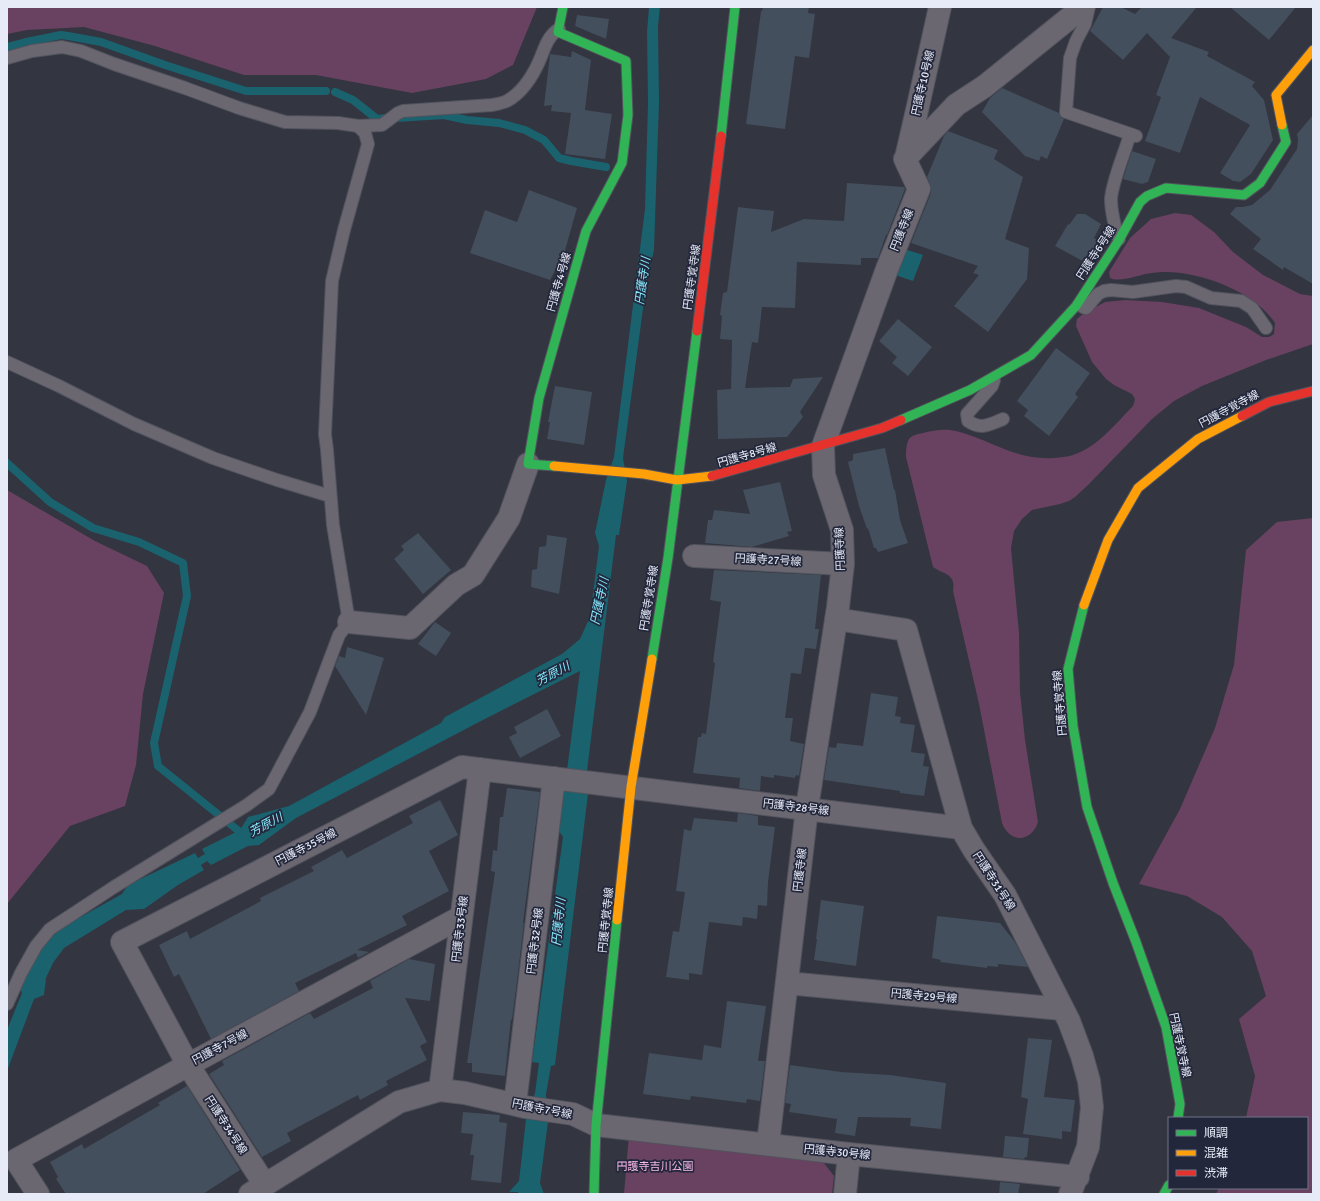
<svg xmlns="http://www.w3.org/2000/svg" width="1320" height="1201" font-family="Signika,'Noto Sans JP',sans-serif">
<rect width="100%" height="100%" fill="#333540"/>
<path fill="#694261" d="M7,7H537L513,65L486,79L412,93L316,75H244L155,46L84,27L27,30L7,34Z
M1175,213L1191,215L1214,232L1233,252L1263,275L1300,294L1313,296V344L1266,360L1202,386L1174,401L1152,419L1088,485L1075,497L1069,501L1060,504L1032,510L1022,519L1014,531L1011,548L1019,633L1020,692L1025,740L1038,822C1032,842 1010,844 1002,823L979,704L953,591C956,573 944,575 933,567L906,457C906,452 906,444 909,439C912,435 918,434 923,433C931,431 941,429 950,430C974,433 1001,451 1027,456C1041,459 1059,459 1073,455C1098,447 1115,424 1133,406L1135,399L1132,394L1114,385L1106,379L1092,362L1076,326L1077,319L1083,314L1105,302L1125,300L1162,302L1199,308L1246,327L1262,337H1269L1274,334L1275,323C1253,289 1190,267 1152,273C1140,274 1121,283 1110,278L1109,272L1130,238L1151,219Z
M7,490L95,541L147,566L164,593L143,694L136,765L125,806L70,826L7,904Z
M1313,518V1194H1216L1219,1188H1307V1118H1246L1255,1076L1239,1019L1266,996L1252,951L1222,917L1187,896L1139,884L1180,809L1215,728L1234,665L1246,550L1277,522Z
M629,1135L820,1158L834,1176L832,1194H624Z"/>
<path fill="#1a626e" d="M649,7H660L658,27L659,102L654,250L647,279L623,458L627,481L619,535H616L587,771L588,794L555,1065L551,1066L546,1094L548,1122L540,1183L544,1194H518V1192H509L519,1181L526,1119L535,1093L539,1063L532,1062L563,837L559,831L580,671L479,722L296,818L259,845L248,846L211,865L207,861L201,865L204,870L178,885L144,909L126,910L64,948L53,963L46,978L44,995L34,999L7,1071V1030L22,993L19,984L47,940L68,924L122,894L128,885L195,853L198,858L205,854L202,849L240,830L248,817L289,806L441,723L445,717L562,654L580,639L590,617L599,546L595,533L606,480L614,457L645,209L648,103L647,32Z
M901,248L923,255L913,281L892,274Z"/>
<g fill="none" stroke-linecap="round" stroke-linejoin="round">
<path stroke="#1a626e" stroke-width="8" d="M7,47L26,42L61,35L68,36L101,42L165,65L246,91H326
M335,92L353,100L377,119L386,118
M397,118L444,115L467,120L499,123L525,130L544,140L559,158L571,161L606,167
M7,463L50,502L93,528L139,542L183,563L187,596L154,743L158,766L245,836"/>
</g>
<path fill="#434f5d" d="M763,7H809L808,13L815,14L809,58L795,56L785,129L746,124L761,11H762Z
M1103,7H1121L1135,14L1142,7H1197L1171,38L1209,52L1207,56L1255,82L1252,86L1264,100L1273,140L1251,174L1240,182L1233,181L1220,173L1250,125L1200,97L1180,153L1145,141L1161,97L1156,95L1170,57L1147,33L1123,60L1090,31Z
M1230,7H1296L1269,40Z
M577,15L609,19L606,39L575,26Z
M572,51L591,60L585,110L612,114L605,159L565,154L571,113L551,111L552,105L544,106L550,54L571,57Z
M1002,88L1059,113L1061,117L1064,119L1047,159L1041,156L1039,161L1025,156L982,112L990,98Z
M1313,115V284L1284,267L1283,270L1253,249L1261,239L1230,214L1236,207H1243L1252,205L1270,190L1297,149L1298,140L1297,134Z
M948,131L998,150L994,159L1023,177L1005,239L1029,248L1027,279L988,332L954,306L979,275L973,273L978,266L911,243L931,193V188L927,177L944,136Z
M1132,151L1156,159L1148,182L1142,184L1123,179Z
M847,183L904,187L905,189L887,235H886L878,258H861V265L797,262L795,308L762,307L758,343L752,342L745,388L790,387L793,379L823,377L800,412L803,417L787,437L718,439L717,390L731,389L732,340L720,339L722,316L720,315L723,293L727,292L738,207L774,211L771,232L804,219L844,221Z
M529,190L577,208L564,254L550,280L470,253L485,210L517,222Z
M1077,214H1085L1101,224L1094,238L1101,242L1088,264L1055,246L1068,224L1069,225Z
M898,319L932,347L908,376L892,363L897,357L879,341Z
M1056,348L1090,373L1075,394L1078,397L1049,436L1024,416L1028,410L1017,401Z
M555,386L592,392L584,445L547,439L550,422H548Z
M885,448L894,490H895L900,520L908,543L878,552L876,548H874L868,528L867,529L859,506L848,462L853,460V454Z
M780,482L792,531L787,532L789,536L752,547L705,543L708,520H712L714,510L750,514L743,490Z
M418,533L451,570L423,594L394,559L404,550L401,546Z
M547,535L567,538L559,594L531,587L532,570L537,569L539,547L546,546Z
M714,570L821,575L815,629H819L816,649L805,648L801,674L791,673L785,718H793L790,741L804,744L799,776L796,775L795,778L774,775V778L761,776L760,791L739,788L740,778L693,773L698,737H701L702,733L706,734L715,663L713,662L721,602L710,600Z
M435,622L451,633L436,656L418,644Z
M347,647L384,658L366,715L335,666L339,656L345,658Z
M871,693L898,697L895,716L901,717L900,723L915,725L911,752L925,754L923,766L929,767L924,796L900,793V791L824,780L829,747L836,748L837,743L863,746Z
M547,709L561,736L520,758L509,737L517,733L514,727Z
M507,788L540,792L523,923H524L516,989L512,1020L511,1019L505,1076L472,1072V1063H467L495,872L491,871L493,850L497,851L500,817H503Z
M440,800L458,835L429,851L449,891L402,916L407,925L357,950L369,952L358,958L356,953L295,983L299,991L211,1039L179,974L174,977L159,945L187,931L190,939L261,901L260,898L314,871L311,867L342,850L347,858L413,823L409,816Z
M738,813L758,816V825L775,827L768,882L767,906L758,905L757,919L743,917L742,926L709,922L702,975L689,973V980L666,977L673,931L679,932L685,892L676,891L684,829L691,831L694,818L737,822Z
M821,900L864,906L856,966L814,960L817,939H816Z
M937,916L1000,923L1015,942L1028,967L998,964V967L987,966V968L940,962L941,960L932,958Z
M409,959L435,964L430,1001L405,998L427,1042L420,1046L427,1060L386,1081L388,1085L360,1100L358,1095L287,1133L291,1141L262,1157L209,1074L224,1065L222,1061L310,1013L314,1019L373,988L370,981Z
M727,1001L766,1006L758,1061H765L760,1101L747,1099L746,1103L691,1096L690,1100L643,1094L649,1053L702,1060L704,1045L721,1048Z
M1028,1038L1052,1040L1044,1097L1075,1100L1071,1132L1062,1131V1139L1023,1134L1028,1099L1021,1097Z
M790,1065L841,1072L890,1075L946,1083L941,1129L910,1126L911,1118L858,1117L855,1136L835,1133L837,1119L789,1112L791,1104L785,1103Z
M187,1086L240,1170L203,1194H66L56,1179L58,1177L50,1162L82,1144L84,1149L160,1105L158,1103Z
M463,1112L500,1115L499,1122L507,1123L501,1183L471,1180L474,1155H470L473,1134L461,1133Z
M1005,1136L1029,1138L1027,1157H1025L1024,1159L1003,1157Z
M1000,1182L1020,1184L1018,1194H999Z"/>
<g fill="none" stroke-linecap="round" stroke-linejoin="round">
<g stroke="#51535d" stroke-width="14">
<path id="lane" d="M1089,7L1085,24L1076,41L1070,58L1066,112L1136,136
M7,58L32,51L62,47L81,51L114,64L185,88L239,108L285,122L338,123L358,126L365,133L368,144L344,230L332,281L325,434L327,450L333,525L349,622L339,635L310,712L269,789L247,805L114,887L50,929L36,946L21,973L7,1004
M358,126L382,125L398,113L403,111L492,105C497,104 503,103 507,101C523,92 534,74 541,57C545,46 549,35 559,29
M1119,239C1115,229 1111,210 1111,199C1112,182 1125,152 1130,134
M1083,307L1086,308L1098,294L1104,291L1111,290L1133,292L1176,286L1186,287L1211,298L1241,301L1252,308L1266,328
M7,362L59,386L134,424L213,458L277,480L330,496
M994,380L992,386L967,414L968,421C981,430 989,425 1003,419"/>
</g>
<g stroke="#51535d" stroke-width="24">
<path id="street" d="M906,158L918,106L940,7
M694,556L843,564
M836,619L906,630L961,828L974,850L1005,895L1069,1021L1082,1056L1089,1081L1092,1107L1088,1147L1070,1194
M349,622L410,628L456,585L473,575L509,518L528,464
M787,983L1062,1009
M440,1090L480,769
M515,1104L554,778
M768,1144L807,808L838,607L843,564L842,530L824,475L823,446L887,269L919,189L905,159L956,105L985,86L1083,7
M265,1185L188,1065L122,942L462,767L961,828
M38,1194L16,1160L188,1065L461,917
M250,1194L399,1102L440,1090L465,1093L525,1107L573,1114L596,1125L849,1154L1078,1177
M845,1194L849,1154"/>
</g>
<g stroke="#51535d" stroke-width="11">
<path id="fast" d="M721,136L735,7
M901,420L970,390L1031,355L1076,306L1119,240L1140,202L1147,196L1166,188L1244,195L1260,183L1286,142L1282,125
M554,466L528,464L539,398L586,231L622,163L628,115L626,61L558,32L563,7
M1084,605L1068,669L1073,726L1087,807L1113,883L1136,942L1166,1027L1180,1104L1178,1118
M652,659L668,558L697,331
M594,1194L596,1125L617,920
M1164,1194L1169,1185"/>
</g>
<g stroke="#51535d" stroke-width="11">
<path id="slow" d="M1282,125L1276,95L1313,50
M554,466L644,474L677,480L712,476
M1084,605L1108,540L1138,488L1198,439L1242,416
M617,920L631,787L652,659"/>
</g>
<g stroke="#51535d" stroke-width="11">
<path id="jam" d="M697,331L721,136
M1242,416L1269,402L1313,391
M712,476L882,428L901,420"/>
</g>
<use href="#lane" stroke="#6b6771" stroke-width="12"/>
<use href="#street" stroke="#6b6771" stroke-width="22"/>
<use href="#fast" stroke="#30b455" stroke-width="9"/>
<use href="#slow" stroke="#ff9f0a" stroke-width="9"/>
<use href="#jam" stroke="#e5322d" stroke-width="9"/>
</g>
<g text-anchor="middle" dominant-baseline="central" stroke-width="3.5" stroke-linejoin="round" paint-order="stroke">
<g font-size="11" fill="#e7ebf8" stroke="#23273b">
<text transform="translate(923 83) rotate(-77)">円護寺10号線</text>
<text transform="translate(902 230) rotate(-68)">円護寺線</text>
<text transform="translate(1096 253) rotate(-57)">円護寺6号線</text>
<text transform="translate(692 277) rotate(-82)">円護寺覚寺線</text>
<text transform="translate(559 282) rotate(-74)">円護寺4号線</text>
<text transform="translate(1229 409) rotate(-28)">円護寺覚寺線</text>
<text transform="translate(747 455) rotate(-16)">円護寺8号線</text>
<text transform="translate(840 549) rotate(-92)">円護寺線</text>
<text transform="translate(768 560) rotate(3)">円護寺27号線</text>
<text transform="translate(649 598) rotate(-81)">円護寺覚寺線</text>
<text transform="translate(1060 703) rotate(-95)">円護寺覚寺線</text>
<text transform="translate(796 807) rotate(7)">円護寺28号線</text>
<text transform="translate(306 847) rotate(-27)">円護寺35号線</text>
<text transform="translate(800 870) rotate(-83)">円護寺線</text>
<text transform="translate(994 881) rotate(57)">円護寺31号線</text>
<text transform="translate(606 920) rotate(-84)">円護寺覚寺線</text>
<text transform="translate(460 929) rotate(-83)">円護寺33号線</text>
<text transform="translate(535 941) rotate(-83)">円護寺32号線</text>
<text transform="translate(924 996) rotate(5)">円護寺29号線</text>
<text transform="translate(1180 1045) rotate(78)">円護寺覚寺線</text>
<text transform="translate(220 1047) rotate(-28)">円護寺7号線</text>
<text transform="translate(542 1109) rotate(11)">円護寺7号線</text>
<text transform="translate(226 1125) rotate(57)">円護寺34号線</text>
<text transform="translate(837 1152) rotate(6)">円護寺30号線</text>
</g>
<g font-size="11" fill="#fbb9e9" stroke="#23273b">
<text x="655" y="1166">円護寺吉川公園</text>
</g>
<g font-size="12" font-style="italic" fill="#84e9fd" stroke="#23273b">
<text transform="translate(643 281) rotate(-82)">円護寺川</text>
<text transform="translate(600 601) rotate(-78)">円護寺川</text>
<text transform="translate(553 674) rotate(-28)">芳原川</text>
<text transform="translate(266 825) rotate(-28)">芳原川</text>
<text transform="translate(559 922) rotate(-84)">円護寺川</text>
</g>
</g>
<rect width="1320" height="1201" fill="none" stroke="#e7ebf8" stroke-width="16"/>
<rect x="1168" y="1117" width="140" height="72" fill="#23273b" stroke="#717587"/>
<rect x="1176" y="1130" width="20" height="6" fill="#30b455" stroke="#717587"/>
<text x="1204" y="1137" font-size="12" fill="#e7ebf8">順調</text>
<rect x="1176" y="1150" width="20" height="6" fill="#ff9f0a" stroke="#717587"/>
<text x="1204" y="1157" font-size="12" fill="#e7ebf8">混雑</text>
<rect x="1176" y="1170" width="20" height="6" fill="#e5322d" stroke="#717587"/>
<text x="1204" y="1177" font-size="12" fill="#e7ebf8">渋滞</text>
</svg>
